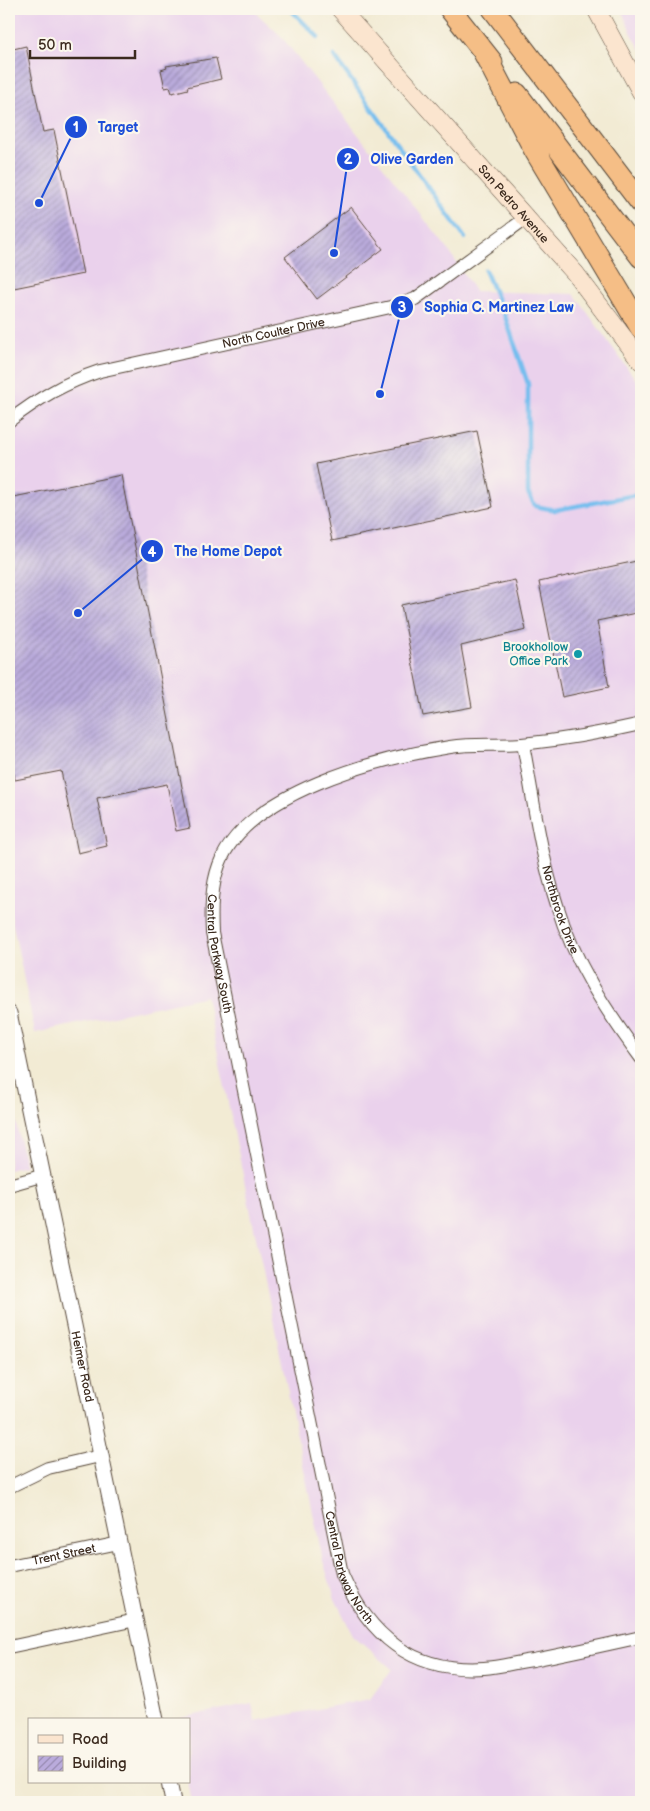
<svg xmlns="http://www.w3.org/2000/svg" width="650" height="1811" font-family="'Balsamiq Sans',sans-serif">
<defs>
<pattern id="building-hatch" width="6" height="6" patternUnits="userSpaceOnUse" patternTransform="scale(1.25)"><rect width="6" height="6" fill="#baabdc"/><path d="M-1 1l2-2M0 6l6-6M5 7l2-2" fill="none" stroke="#988bb2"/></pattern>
</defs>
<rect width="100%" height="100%" fill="#fbf7ec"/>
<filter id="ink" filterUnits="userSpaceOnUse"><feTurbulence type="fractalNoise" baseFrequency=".02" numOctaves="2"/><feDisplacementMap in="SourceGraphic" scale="10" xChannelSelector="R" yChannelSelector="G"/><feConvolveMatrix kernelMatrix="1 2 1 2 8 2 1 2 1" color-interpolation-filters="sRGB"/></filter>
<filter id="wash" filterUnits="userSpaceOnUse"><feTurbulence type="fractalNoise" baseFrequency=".0096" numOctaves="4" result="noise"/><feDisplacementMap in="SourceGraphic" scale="20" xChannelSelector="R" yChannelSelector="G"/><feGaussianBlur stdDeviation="1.12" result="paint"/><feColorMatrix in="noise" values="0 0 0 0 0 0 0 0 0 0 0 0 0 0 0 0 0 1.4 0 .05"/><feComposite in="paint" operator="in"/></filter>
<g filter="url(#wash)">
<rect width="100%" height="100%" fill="#f2ebd4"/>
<path fill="#ead1ec" d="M9,9H252L281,36L447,248L475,291L574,294L641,387V1802H192L188,1782L189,1720L176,1719L252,1703L255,1721L370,1699L392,1669L353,1635L335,1599L323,1561L206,996L35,1033L9,906Z
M621,9H641V50L631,32Z
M9,1088L25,1166L9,1170Z"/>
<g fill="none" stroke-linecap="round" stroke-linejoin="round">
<path stroke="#76beee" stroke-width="4.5" d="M290,9L318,37
M334,56L465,238
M485,270L506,319L528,384V493L535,506L555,510L641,494"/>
</g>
<g id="blocks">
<path fill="url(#building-hatch)" d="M26,46L43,132L54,130L83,274L9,289V50Z
M216,58L221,79L187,87L188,89L172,93L170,87L165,88L161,70L167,68L166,66Z
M351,207L383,249L317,299L285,257Z
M477,431L493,507L332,541L316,464Z
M121,475L190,828L176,831L167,784L97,798L107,846L78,853L61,771L15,780L9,749V498Z
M641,560V612L597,621L609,687L562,697L539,582Z
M515,580L526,630L461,646L472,707L423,716L401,605Z"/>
</g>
</g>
<g filter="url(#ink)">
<use href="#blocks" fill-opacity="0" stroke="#564739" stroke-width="1"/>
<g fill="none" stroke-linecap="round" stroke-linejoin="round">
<g stroke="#564739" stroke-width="14">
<g id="minor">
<path id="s1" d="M9,421C39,398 64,383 100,371L395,306L415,299L526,218"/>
<path id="s2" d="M641,724C602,733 562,740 522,744C498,746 473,743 450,747C380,758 246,792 219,865C211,887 211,910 212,933L342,1574C369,1636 413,1673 484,1668C500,1667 517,1662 533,1660C569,1653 605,1645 641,1637"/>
<path id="s3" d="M523,744C533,797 540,853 557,905C574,962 606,1011 641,1058"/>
<path d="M9,1185L41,1176"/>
<path d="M9,1487L48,1468L100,1456"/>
<path id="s4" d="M9,1566L119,1543"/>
<path d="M9,1647L136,1620"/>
</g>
</g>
<g stroke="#564739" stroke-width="17">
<g id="tertiary">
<path id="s5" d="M9,1013L156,1720"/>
<path d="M169,1782L173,1802"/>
</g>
</g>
<g stroke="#564739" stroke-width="19">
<g id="secondary">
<path id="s6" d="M340,9L575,273L641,361"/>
<path d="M596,9L641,92"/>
</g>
</g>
<g stroke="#564739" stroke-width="23">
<path id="motorway" d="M450,9L492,62
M493,9L641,203
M483,51L534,149L641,328
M517,94L641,257"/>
</g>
<use href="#minor" stroke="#fff" stroke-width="12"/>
<use href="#tertiary" stroke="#fff" stroke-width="15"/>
<use href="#secondary" stroke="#fbe5cf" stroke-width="18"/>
<use href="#motorway" stroke="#f5be86" stroke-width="21"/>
</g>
</g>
<circle fill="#0f9aa8" stroke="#fbf7ec" stroke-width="2" cx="578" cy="654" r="5"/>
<g text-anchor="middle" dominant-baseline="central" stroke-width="4.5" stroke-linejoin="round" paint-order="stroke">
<g font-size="12" fill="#3b2a1e" stroke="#fbf7ec">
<text stroke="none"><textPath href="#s6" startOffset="261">San Pedro Avenue</textPath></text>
<text stroke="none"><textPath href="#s1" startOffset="282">North Coulter Drive</textPath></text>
<text stroke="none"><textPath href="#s3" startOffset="170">Northbrook Drive</textPath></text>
<text stroke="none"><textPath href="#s2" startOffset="552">Central Parkway South</textPath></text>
<text stroke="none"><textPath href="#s5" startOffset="361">Heimer Road</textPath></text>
<text stroke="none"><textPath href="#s4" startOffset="56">Trent Street</textPath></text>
<text stroke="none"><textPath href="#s2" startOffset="1181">Central Parkway North</textPath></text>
</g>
<g font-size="12" fill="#0d838f" stroke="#fbf7ec" text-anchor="end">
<text x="568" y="647">Brookhollow<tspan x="568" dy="14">Office Park</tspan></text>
</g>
</g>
<path fill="none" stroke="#1d4ed8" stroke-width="2" d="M39 203L76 127M334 253L348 159M380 394L402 307M78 613L152 551"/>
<g fill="#1d4ed8" stroke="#fbf7ec" stroke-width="2">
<circle cx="39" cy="203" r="5"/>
<circle cx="334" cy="253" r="5"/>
<circle cx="380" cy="394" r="5"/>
<circle cx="78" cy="613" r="5"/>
<circle cx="76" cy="127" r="12"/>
<circle cx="348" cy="159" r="12"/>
<circle cx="402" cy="307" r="12"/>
<circle cx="152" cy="551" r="12"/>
</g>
<g font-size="15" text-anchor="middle" font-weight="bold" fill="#fff">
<text x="76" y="132">1</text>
<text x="348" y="164">2</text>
<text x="402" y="312">3</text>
<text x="152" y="557">4</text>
</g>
<g font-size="14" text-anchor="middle" font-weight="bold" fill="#1d4ed8" stroke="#fbf7ec" stroke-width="4.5" stroke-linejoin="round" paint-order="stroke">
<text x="118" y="132">Target</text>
<text x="412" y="164">Olive Garden</text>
<text x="499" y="312">Sophia C. Martinez Law</text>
<text x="228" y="556">The Home Depot</text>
</g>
<rect width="650" height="1811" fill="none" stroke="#fbf7ec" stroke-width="30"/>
<rect x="28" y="1718" width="162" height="65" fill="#fbf7ec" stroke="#aea59a"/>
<rect x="38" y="1735" width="25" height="8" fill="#fbe5cf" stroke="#aea59a"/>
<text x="72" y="1744" font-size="15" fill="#3b2a1e">Road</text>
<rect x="38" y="1756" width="25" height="15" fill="url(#building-hatch)" stroke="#aea59a"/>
<text x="72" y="1768" font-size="15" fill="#3b2a1e">Building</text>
<path d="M30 50v8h105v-8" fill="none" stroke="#3b2a1e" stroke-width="2.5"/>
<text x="38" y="50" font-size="15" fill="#3b2a1e" stroke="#fbf7ec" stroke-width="4" paint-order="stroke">50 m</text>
</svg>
